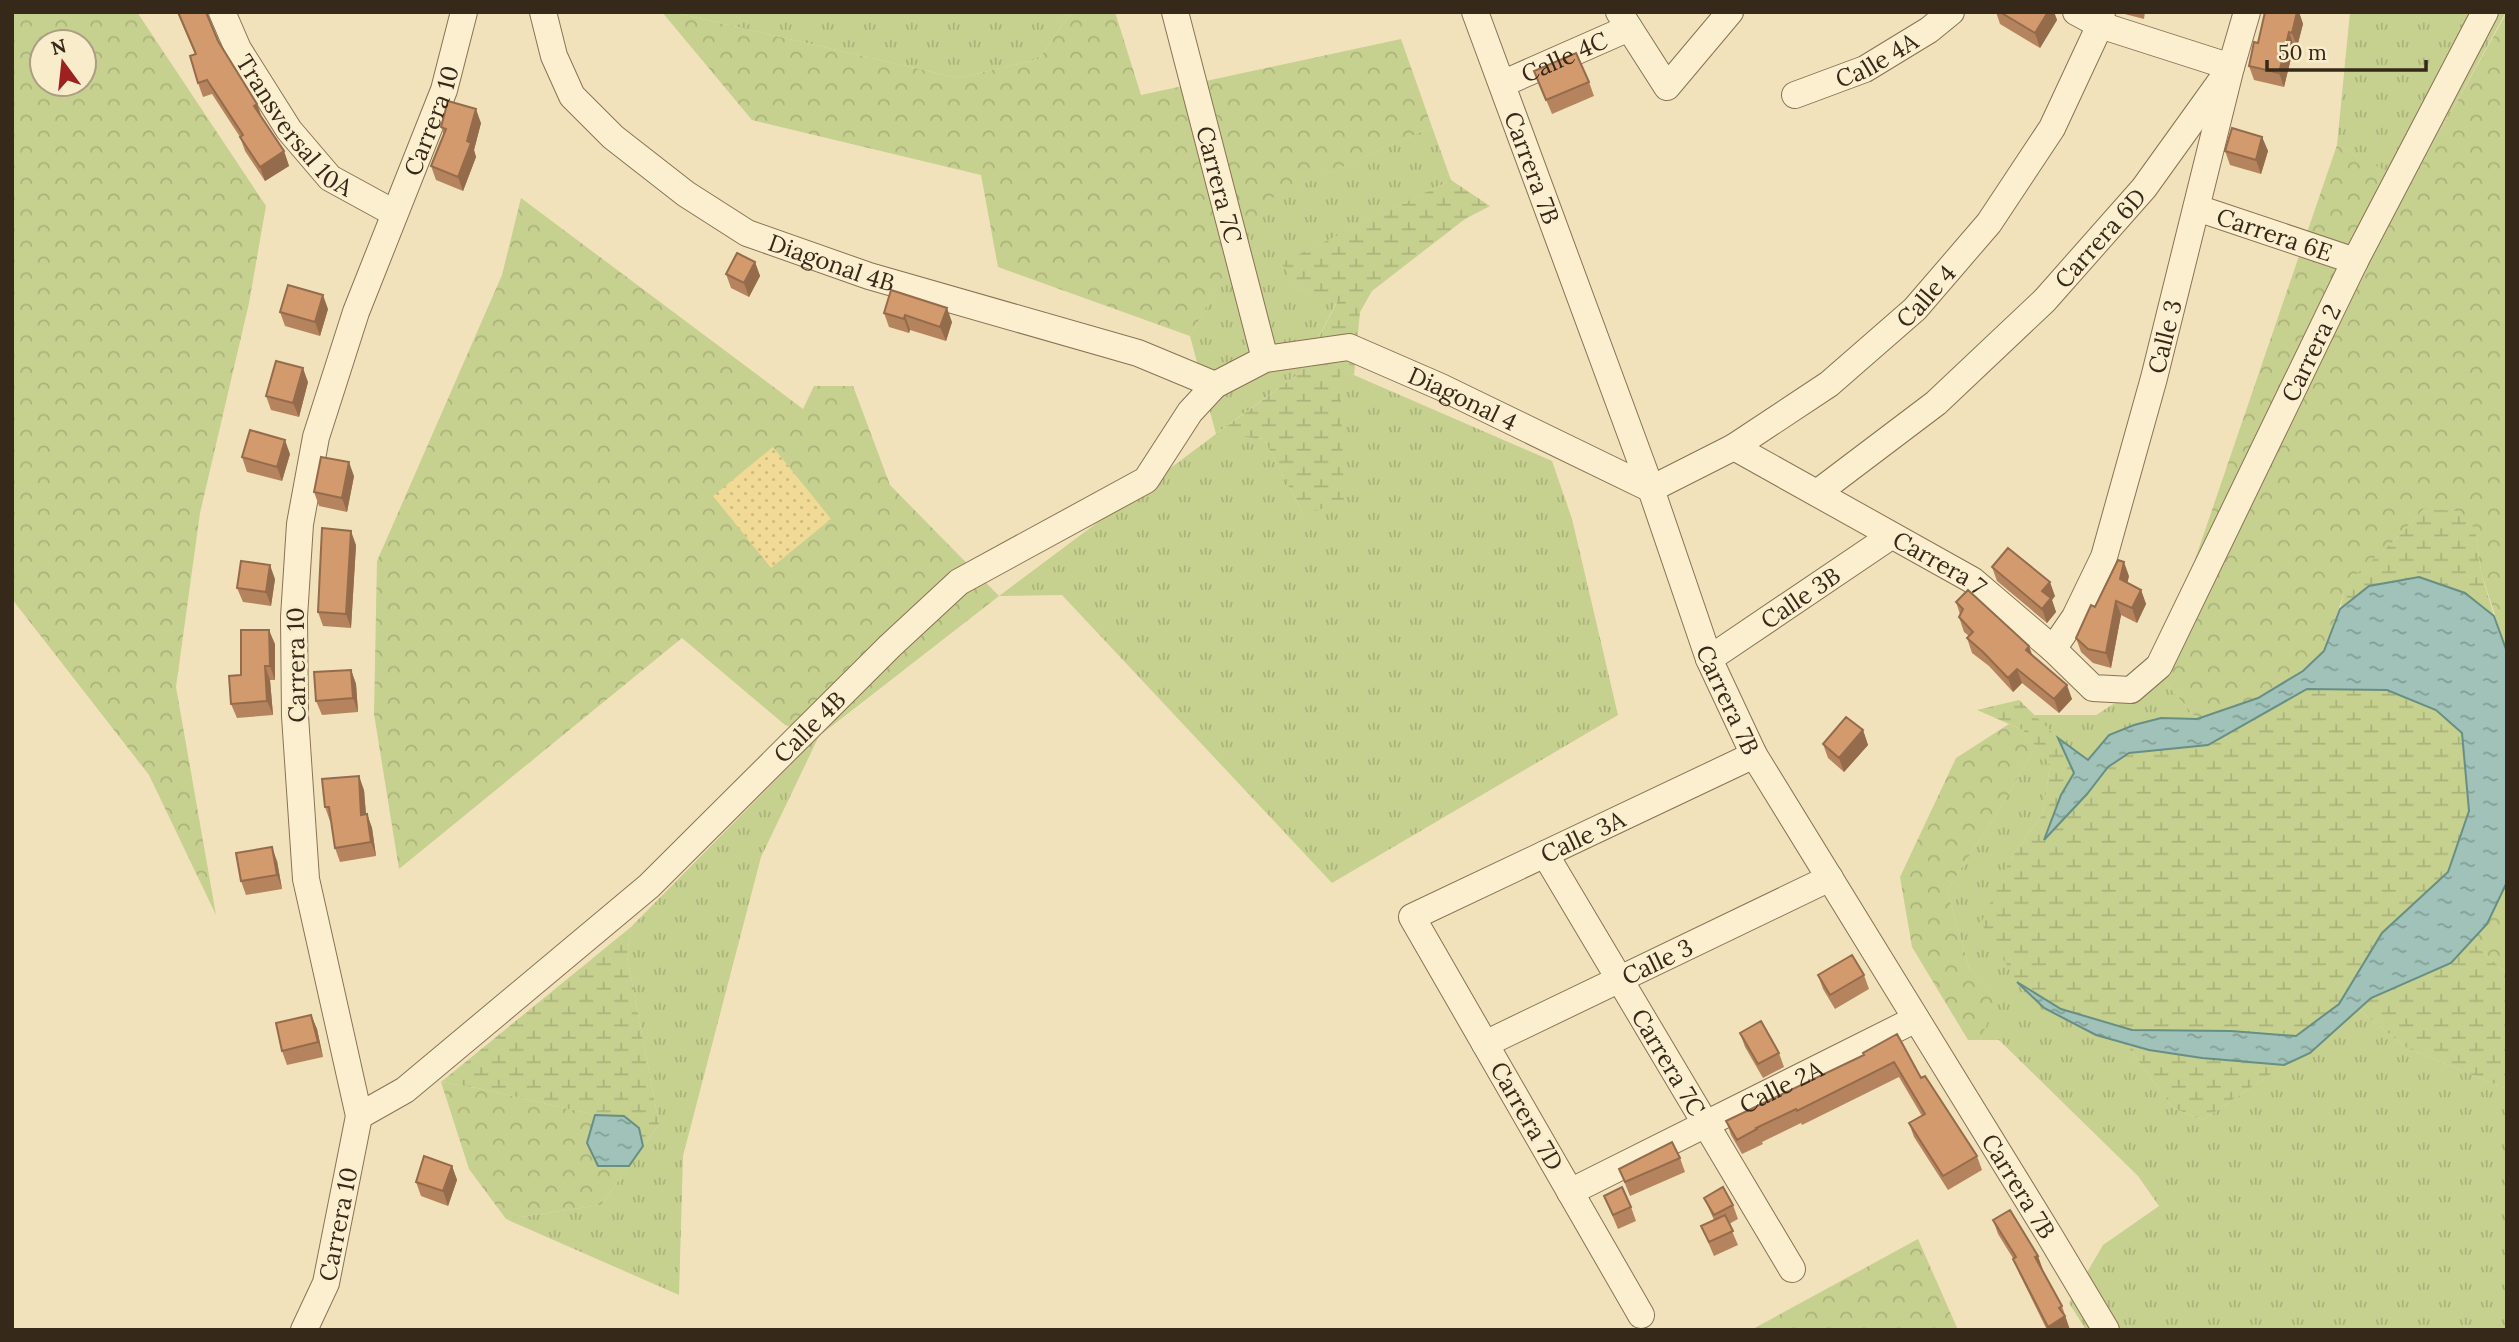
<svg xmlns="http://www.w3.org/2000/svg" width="2519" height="1342" font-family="Lora,serif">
<defs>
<pattern id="grass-tufts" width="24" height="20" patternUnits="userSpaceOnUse" patternTransform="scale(1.75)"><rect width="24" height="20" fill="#c6d08f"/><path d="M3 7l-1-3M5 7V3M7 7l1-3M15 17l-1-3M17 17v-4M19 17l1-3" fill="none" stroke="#abb37b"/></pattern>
<pattern id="forest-crowns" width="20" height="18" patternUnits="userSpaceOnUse" patternTransform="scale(1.75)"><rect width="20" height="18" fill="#c6d08f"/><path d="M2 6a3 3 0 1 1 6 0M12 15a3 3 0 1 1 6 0" fill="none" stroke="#abb37b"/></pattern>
<pattern id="wetland-marsh" width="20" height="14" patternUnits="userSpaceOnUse" patternTransform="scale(1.75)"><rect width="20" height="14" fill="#c6d08f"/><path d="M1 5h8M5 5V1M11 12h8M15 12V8" fill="none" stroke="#abb37b"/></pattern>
<pattern id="sand-dots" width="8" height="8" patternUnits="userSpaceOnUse" patternTransform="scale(1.75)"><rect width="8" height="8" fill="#f0da95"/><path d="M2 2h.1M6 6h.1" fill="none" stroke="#cebb80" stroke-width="1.8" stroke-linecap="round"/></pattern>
<pattern id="water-ripples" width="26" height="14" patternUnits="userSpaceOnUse" patternTransform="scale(1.75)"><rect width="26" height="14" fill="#a0c2b8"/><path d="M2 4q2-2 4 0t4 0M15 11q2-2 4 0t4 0" fill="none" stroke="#839e95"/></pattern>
</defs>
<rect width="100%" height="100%" fill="#f1e2bb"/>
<path fill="url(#grass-tufts)" d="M672,12H1071L1039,59L958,78Z
M2350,12H2506L2411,185L2337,145Z
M1432,127L1451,180L1282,263L1300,290L1337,301L1301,372L1217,433L1264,439L1303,514L1340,369L1552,461L1572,519L1618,715L1332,883L1062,595L999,596L1216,434L1190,336L1264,201Z
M2159,675L2197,719L2161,718L2109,735L2088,760L2058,738L2034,715H2096Z
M819,736L761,857L683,1156L679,1295L506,1219L601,1205L659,1124L627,956L631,927Z
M2036,746L2050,764L2043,814L2010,860L2096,1035L2125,1043L2173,1108L2203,1120L2284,1065L2310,1053L2358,1009L2407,1048L2507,1089V1330H2086L2069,1303L2103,1245L2159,1206L2138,1176L1999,1040H1980L1998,996L1969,968L1947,890L1996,815Z"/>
<path fill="url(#forest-crowns)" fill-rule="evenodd" d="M12,12H137L266,206L249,303L200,513L176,687L216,915L149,775L12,599ZM84,42V84H42V42Z
M662,12H672L958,78L1039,59L1071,12H1115L1141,95L1401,39L1432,127L1265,201L1190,336L998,267L981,175L752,120Z
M2507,12V652L2481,572L2475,529L2424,509L2393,542L2348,582L2324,651L2303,671L2258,698L2197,719L2159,675L2176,615L2337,145L2411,184Z
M521,198L803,409L814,386H853L890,485L999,596L819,736L785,725L682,638L399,869L374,714L377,561L502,275Z
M2009,724L2023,730L2036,746L1996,815L1947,890L1969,968L1999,996L1980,1040H1968L1912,947L1900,877L1956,758Z
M2507,882V974L2471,941L2487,924Z
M441,1082L477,1088L595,1115L587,1143L598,1165L629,1166L601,1205L506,1219L469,1169Z
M1918,1239L1958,1330H1751Z"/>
<path fill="url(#wetland-marsh)" d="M1451,180L1490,206L1465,219L1372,291L1360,312L1354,375L1340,370L1344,503L1303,514L1264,439L1216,434L1301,372L1337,302L1300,290L1281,263Z
M2424,509L2459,511L2475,529L2481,572L2494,616L2465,593L2369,586L2340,609L2347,582L2393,542Z
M2348,688L2387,690L2436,710L2462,733L2469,811L2448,872L2382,933L2339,1004L2296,1036L2231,1031L2132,1030L2061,1009L2017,982L1981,923L2010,860L2043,814L2050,764L2023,730L1977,710L2019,700L2058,738L2074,772L2066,787L2045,838L2087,794L2108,767L2129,753L2208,745L2307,689Z
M631,927L627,956L659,1124L643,1146L639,1128L624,1116L595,1115L477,1088L441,1082Z
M2471,941L2507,974V1089L2407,1048L2358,1009L2371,998L2451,963Z
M2125,1043L2202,1058L2284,1065L2203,1120L2173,1108Z"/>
<path fill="url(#sand-dots)" d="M773,447L831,519L771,568L713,496Z"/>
<path fill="url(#water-ripples)" stroke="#678f86" stroke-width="2" d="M2419,577L2465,593L2494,616L2507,652V882L2487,924L2451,963L2371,998L2310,1053L2284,1065L2202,1058L2149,1050L2096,1035L2044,1008L2017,982L2061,1009L2132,1030L2231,1031L2296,1036L2339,1004L2382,933L2448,872L2469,811L2462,733L2436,710L2387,690L2307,689L2208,745L2129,753L2108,767L2087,794L2044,840L2061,795L2074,773L2058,738L2088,760L2109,735L2134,725L2161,718L2197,719L2258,698L2303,671L2324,651L2340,609L2369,586Z
M595,1115L624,1116L639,1128L643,1146L629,1166H598L587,1143Z"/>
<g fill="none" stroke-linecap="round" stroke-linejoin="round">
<g stroke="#8a7254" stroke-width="28">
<g id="minor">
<path id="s1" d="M222,12L238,49L289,130L330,178L394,213"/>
<path id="s2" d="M543,12L554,56L572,96L613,137L686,194L747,233L869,276L1138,353L1215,385"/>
<path id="s3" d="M1175,12L1265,359"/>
<path id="s4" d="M1475,12L1651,489L1709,659L1754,755L2048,1233L2106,1330"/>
<path d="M1619,12L1667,87L1730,12"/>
<path id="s5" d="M1502,84L1629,28"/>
<path id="s6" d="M1795,95L1865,69L1929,30L1951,12"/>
<path id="s7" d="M2197,208L2355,261"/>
<path id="s8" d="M1734,447L1972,580L2053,649L2093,688L2131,690L2159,666L2355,261L2485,12"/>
<path id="s9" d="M1651,489L1734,447L1829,384L1915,309L1989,223L2052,128L2100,25L2102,12"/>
<path id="s10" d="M1817,493L1936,403L2045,300L2144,188L2231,67L2100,25L2076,12"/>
<path id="s11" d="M2053,649L2075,617L2104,557L2154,378L2231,67L2247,12"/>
<path id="s12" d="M1709,659L1891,536"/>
<path id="s13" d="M1545,854L1792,1269"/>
<path id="s14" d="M1485,1044L1830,878"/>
<path id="s15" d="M359,1116L405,1090L649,886L890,646L959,582L1146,480L1190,412L1215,385L1265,359L1349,347L1441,387L1651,489"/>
<path id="s16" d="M1570,1192L1916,1019"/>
<path id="s17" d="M1641,1315L1412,917L1754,755"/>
<path id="s18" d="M304,1330L326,1283L359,1116L306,879L295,716L294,617L300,524L316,437L356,312L444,90L464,12"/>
</g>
</g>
<use href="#minor" stroke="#fcefcf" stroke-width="26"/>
</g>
<path fill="#b5845e" d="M177,12H206L218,41L257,104L262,118L284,151L289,166L265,181L245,151L240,137L212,94L203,97L198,83L195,54Z
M1996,12H2054L2057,20L2040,48L2000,24Z
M2117,12H2145L2144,19Z
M2297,12H2299L2303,24L2297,47L2294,46L2284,87L2254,80L2249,66L2258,43Z
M1534,71L1589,82L1594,96L1552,114Z
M481,123L474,150L476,157L463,191L436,180L431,166L444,135L441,127Z
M2262,137L2268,151L2261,174L2230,165L2225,151Z
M755,262L760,276L749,297L731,288L726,274Z
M328,309L320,336L285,326L280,312Z
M884,313L952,322L946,341L910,330L909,333L889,327Z
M308,382L299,417L271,410L266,396Z
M290,454L282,481L247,472L242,457Z
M354,476L347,512L319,506L314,492Z
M356,545L351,628L323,626L318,612Z
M1992,567L2055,596L2052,600L2056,612L2047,623L1997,581Z
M2129,576L2127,583L2141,590L2146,604L2137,623L2121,615L2111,668L2093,663L2081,652L2076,638L2095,607Z
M275,579L271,606L243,602L237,588Z
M1956,602L2033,656L2072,699L2059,713L2022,683L2013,692L1989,666L1972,653L1967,638L1969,636L1964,632L1959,617L1960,614Z
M275,644V680H270L273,715L237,718L231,704L241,675Z
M351,670L356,684L358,712L322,715L316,701Z
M1863,730L1868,745L1844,772L1828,758L1823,744Z
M364,790L366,814H367L372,828L376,856L340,862L335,848L331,821H330L325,807Z
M277,861L282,889L246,895L241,881Z
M1818,975H1864L1869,989L1835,1009L1823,989Z
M311,1015L317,1029L323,1057L287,1065L282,1051Z
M1740,1033L1779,1053L1784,1067L1763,1078L1745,1047Z
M1897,1034L1921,1078L1977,1156L1982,1170L1948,1190L1914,1137L1909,1123L1922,1116L1899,1077L1802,1125L1801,1123L1762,1142L1763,1144L1742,1154L1731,1135L1726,1121L1864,1055Z
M1680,1158L1685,1172L1630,1196L1619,1169Z
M452,1166L457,1180L448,1206L421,1196L416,1182Z
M1604,1196L1631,1207L1636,1221L1618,1229Z
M1704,1198L1733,1205L1738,1219L1729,1224L1738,1245L1714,1256L1701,1226L1714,1220Z
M1993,1220L2038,1256L2042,1270L2062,1306L2070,1330H2047L2019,1273L2014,1260L1998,1234Z"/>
<path fill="#946c4c" d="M2048,12H2054L2057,20L2040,48L2035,33Z
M2297,12H2299L2303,24L2297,47L2292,33Z
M2289,32L2294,46L2284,87L2279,73Z
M257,104L262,118L254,106Z
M476,109L481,123L474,150L476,157L463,191L458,177Z
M2262,137L2268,151L2261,174L2256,160Z
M284,151L289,166L265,181L260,167Z
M755,262L760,276L749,297L744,283Z
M323,295L328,309L320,336L315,322Z
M947,308L952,322L946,341L940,327Z
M905,315L910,330L909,333L904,319Z
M303,368L308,382L299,417L293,403Z
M285,440L290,454L282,481L277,467Z
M349,462L354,476L347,512L342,498Z
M351,531L356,545L351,628L346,614Z
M2124,562L2129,576L2125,593L2120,579Z
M270,565L275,579L271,606L266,592Z
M2050,582L2055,596L2052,600L2056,612L2047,623L2042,609V591Z
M2141,590L2146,604L2137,623L2132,608Z
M2116,601L2121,615L2111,668L2106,653Z
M269,630L275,644V680L270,666Z
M2029,646L2034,660L2026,650Z
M265,666L270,680L273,715L267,701Z
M2017,669L2022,683L2013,692L2008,678Z
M351,670L356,684L358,712L353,698Z
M2067,685L2072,699L2059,713L2054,699Z
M1863,730L1868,745L1844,772L1839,758Z
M359,776L364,790L367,829L361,815Z
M367,814L372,828L376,856L371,842Z
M272,847L277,861L282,889L277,875Z
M311,1015L317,1029L323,1057L318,1042Z
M452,1166L457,1180L448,1206L443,1191Z
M2038,1256L2043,1270L2040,1272L2035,1257Z
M2065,1316L2070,1330H2049L2048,1327Z"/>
<path fill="#d39a6d" stroke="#946c4c" stroke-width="2" d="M178,12H206L218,41L257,104L254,106L284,151L260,167L240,137L243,135L207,80L198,83L190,56L196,54Z
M2000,12H2048L2035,33Z
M2265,12H2297L2292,33L2289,32L2279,73L2249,66L2254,42L2258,43Z
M1576,53L1589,82L1546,100L1534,71Z
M448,101L476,109L467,141L471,143L458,177L431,166L446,129L441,127Z
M2232,128L2262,137L2256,160L2225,151Z
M737,253L755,262L744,283L726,274Z
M288,285L323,295L315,322L280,312Z
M891,290L947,308L940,327L905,315L904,319L884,313Z
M276,361L303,368L293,403L266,396Z
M250,430L285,440L277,467L242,457Z
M321,457L349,462L342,498L314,492Z
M322,528L351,531L346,614L318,612Z
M2008,548L2050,582L2042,591L2051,598L2042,609L1992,567Z
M2118,560L2124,562L2120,579L2141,590L2132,608L2116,601L2106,653L2088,649L2076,638L2091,605L2095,607Z
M241,561L270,565L266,592L237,588Z
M1968,590L2029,646L2026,650L2067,685L2054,699L2017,669L2008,678L1983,652L1967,638L1973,632L1959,617L1963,609L1956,602Z
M241,630H269L270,666H265L267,701L231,704L229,676L241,675Z
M351,670L353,698L316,701L314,672Z
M1846,717L1863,730L1839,758L1823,744Z
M359,776L361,815L367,814L371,842L335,848L329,807H325L322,779Z
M272,847L277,875L241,881L236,853Z
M1852,955L1864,975L1830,995L1818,975Z
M311,1015L318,1042L282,1051L276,1023Z
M1761,1021L1779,1053L1758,1064L1740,1033Z
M1897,1034L1921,1078L1925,1076L1977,1156L1943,1176L1909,1123L1925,1114L1894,1062L1797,1111L1796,1109L1756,1128L1757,1129L1737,1140L1726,1121L1864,1055L1863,1053Z
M1672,1142L1680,1158L1625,1182L1619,1169Z
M424,1156L452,1166L443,1191L416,1182Z
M1622,1187L1631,1207L1613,1215L1604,1196Z
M1723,1187L1733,1205L1714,1215L1704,1198Z
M2010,1210L2038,1256L2035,1257L2062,1306L2059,1308L2065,1316L2048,1327L2013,1259L2016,1257L1993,1220Z
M1725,1215L1733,1231L1709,1242L1701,1226Z"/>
<g text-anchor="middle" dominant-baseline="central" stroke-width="6" stroke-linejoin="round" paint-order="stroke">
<g font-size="24" fill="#37291a" stroke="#f8eccb">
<text stroke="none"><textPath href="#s5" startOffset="68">Calle 4C</textPath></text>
<text stroke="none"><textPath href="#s6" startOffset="89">Calle 4A</textPath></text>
<text stroke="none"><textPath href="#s18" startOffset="1246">Carrera 10</textPath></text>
<text stroke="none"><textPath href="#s1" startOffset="136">Transversal 10A</textPath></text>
<text stroke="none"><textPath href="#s4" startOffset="166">Carrera 7B</textPath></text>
<text stroke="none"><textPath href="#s3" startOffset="178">Carrera 7C</textPath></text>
<text stroke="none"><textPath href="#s7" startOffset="82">Carrera 6E</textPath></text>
<text stroke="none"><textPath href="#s10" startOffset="382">Carrera 6D</textPath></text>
<text stroke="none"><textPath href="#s2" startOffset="402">Diagonal 4B</textPath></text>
<text stroke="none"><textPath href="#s9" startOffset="338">Calle 4</textPath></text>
<text stroke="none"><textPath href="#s11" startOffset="334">Calle 3</textPath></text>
<text stroke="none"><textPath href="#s8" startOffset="858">Carrera 2</textPath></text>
<text stroke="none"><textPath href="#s15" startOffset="1402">Diagonal 4</textPath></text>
<text stroke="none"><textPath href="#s8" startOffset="236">Carrera 7</textPath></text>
<text stroke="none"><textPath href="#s12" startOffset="110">Calle 3B</textPath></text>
<text transform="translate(296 665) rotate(-91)">Carrera 10</text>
<text stroke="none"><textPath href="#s4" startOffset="733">Carrera 7B</textPath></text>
<text stroke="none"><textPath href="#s15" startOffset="597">Calle 4B</textPath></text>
<text stroke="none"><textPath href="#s17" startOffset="648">Calle 3A</textPath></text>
<text stroke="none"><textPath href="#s14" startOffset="191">Calle 3</textPath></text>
<text stroke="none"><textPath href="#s13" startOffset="242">Carrera 7C</textPath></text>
<text stroke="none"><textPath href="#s16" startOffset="236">Calle 2A</textPath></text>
<text transform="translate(1527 1116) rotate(60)">Carrera 7D</text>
<text stroke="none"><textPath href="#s4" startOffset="1300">Carrera 7B</textPath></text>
<text stroke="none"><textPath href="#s18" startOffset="112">Carrera 10</textPath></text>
</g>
</g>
<rect width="2519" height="1342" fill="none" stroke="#37291a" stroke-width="28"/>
<g transform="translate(63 63) rotate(345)"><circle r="33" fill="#f8eccb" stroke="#ab9e84" stroke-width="2"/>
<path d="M0-5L12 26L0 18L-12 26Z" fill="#9d211f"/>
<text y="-10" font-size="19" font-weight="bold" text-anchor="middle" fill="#37291a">N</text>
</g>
<path d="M2267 60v10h159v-10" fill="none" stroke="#37291a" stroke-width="3.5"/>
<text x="2278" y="60" font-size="21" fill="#37291a" stroke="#f8eccb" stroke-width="5" paint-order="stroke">50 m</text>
</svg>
